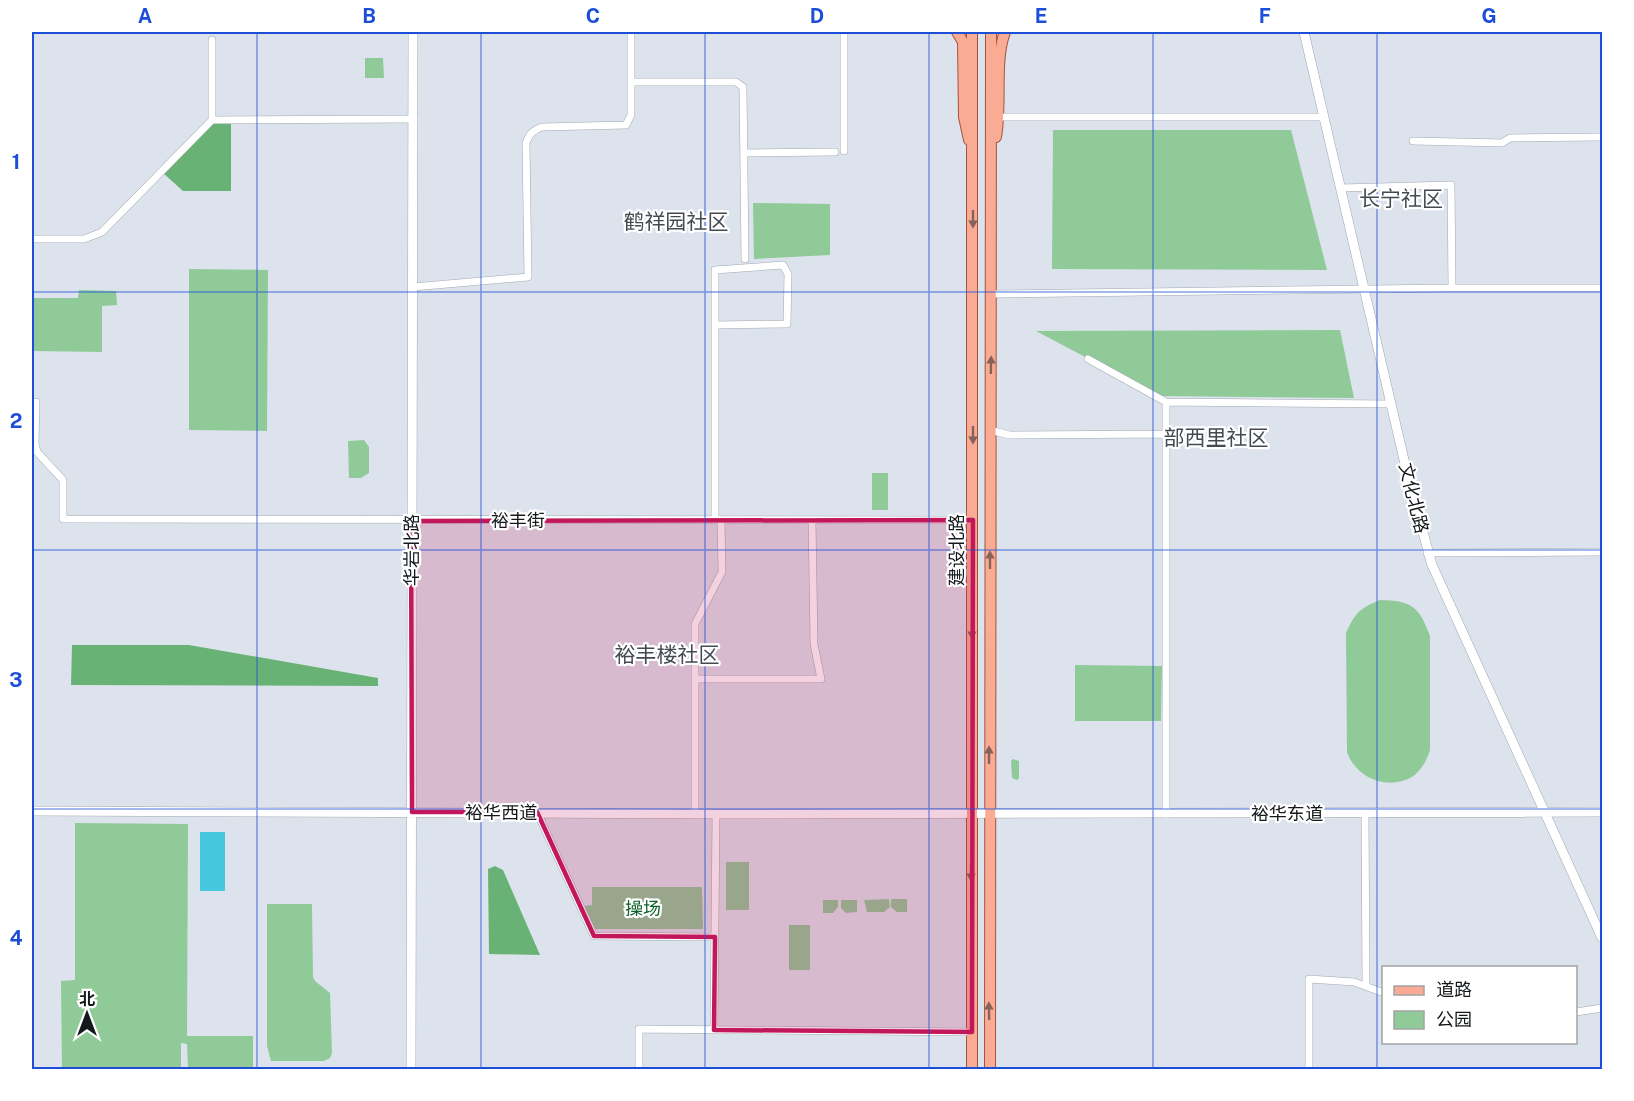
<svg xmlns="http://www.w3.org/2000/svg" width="1634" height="1101" font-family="'Public Sans','Noto Sans SC',sans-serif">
<rect width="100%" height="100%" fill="#dce3ec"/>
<path fill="#90ca99" d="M365,58H383L384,78H365Z
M1053,130H1291L1327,270L1052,269Z
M753,203L830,204V255L754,259Z
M189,269L268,270L267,431L189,430Z
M79,290L116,291L117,305L102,306V352L32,351V298H78Z
M1340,330L1354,398L1159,396L1036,331Z
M364,440L369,447V473L361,478H349L348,441Z
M872,473H888V510H872Z
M1380,600C1412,601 1419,606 1430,636V750C1427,760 1421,771 1412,777C1387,791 1356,778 1347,752L1346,633C1355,613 1360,608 1380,600Z
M1075,665L1162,666L1161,721H1075Z
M1013,759L1019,761V778L1017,780L1012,778L1011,761Z
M75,823L188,824L187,1036H253V1069H188L187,1044L181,1043V1069H62L61,981L75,980Z
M726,862H749V910H726Z
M592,887H702L703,929H595L584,906L592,905Z
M889,899L890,907L884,912H867L864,900Z
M891,899H907V912H897L891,907Z
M823,900H838V907L833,913H823Z
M841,900H857V912L846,913L841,908Z
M267,904H312L313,977L315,981L330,993L332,1053L330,1058L324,1061H271L267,1046Z
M789,925H810V970H789Z"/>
<path fill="#69b276" d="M212,124H231V191H183L163,173Z
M72,645H189L378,678V686L71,685Z
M495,866L503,870L540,955L489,954L488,869Z"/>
<path fill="#47c7de" d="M200,832H225V891H200Z"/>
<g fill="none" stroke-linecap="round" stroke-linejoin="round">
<g stroke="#a0a8b0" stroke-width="8">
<path id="minor" d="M844,32V151
M632,82H736L743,87L745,259
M999,117H1324
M212,120L414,119
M1413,141L1502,143L1510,138L1602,137
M745,153L835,152
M1341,188L1451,185L1452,288
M32,239H84L102,232L212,120V40
M413,287L528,277L526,143C529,134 533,130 542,127L626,125L631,115V32
M991,294L1452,288H1602
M715,325L787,324L788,274L783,265L715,270V520
M1088,359L1166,402
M36,402L35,443L37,452L63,480V519L973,520
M990,430L1009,435L1166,434
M1427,553L1602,552
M695,679H821L814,644L812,520
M537,812L594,936L715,937
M695,813V624L722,572L721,520
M1365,813L1366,985
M1166,814V402L1391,404
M1576,1012L1602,1008
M714,1030L716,814
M639,1070V1029L972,1032
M1309,1070V979L1354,982L1384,993"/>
</g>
<g stroke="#a0a8b0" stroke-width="10">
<path id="tertiary" d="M1304,32L1409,481L1432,565L1602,938
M32,811L716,814L1602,812
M411,1070L413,32"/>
</g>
<g stroke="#a7533b" stroke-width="12">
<path id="primary" d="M957,32L963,42L964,117L969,140
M996,137C1002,104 994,61 1005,32
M972,1070V32
M990,1070L991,32"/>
</g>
<use href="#minor" stroke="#fff" stroke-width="7"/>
<use href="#tertiary" stroke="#fff" stroke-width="9"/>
<use href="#primary" stroke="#f9ab94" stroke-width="10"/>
</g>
<defs><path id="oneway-solid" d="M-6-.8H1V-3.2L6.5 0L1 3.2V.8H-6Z" transform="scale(1.5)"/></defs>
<g fill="#876258">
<use href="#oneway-solid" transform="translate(973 219) rotate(90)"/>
<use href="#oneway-solid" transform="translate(991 365) rotate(-89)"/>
<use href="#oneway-solid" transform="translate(973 435) rotate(90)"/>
<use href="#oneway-solid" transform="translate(990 560) rotate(-90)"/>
<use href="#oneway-solid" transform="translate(972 630) rotate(90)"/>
<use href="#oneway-solid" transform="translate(989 755) rotate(-90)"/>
<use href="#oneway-solid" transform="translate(971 872) rotate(90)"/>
<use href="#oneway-solid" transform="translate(989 1011) rotate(-91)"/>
</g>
<path fill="#c2185b" fill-opacity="0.2" stroke="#c2185b" stroke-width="4.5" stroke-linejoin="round" d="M973,520L972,1032L714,1030L715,937L594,936L537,812H412L411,521Z"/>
<path fill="none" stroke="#1d4ed8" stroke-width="1.5" stroke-opacity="0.55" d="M257,32V1070M481,32V1070M705,32V1070M929,32V1070M1153,32V1070M1377,32V1070M32,292H1602M32,550H1602M32,809H1602"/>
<g text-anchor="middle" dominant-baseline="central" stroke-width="4.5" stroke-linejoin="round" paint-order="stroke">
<g font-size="18" fill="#15181b" stroke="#fff">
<text transform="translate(1414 498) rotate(76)">文化北路</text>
<text x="518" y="520">裕丰街</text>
<text transform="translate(411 550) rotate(-90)">华岩北路</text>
<text transform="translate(956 550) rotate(-90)">建设北路</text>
<text x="501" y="812">裕华西道</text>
<text x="1287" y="813">裕华东道</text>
</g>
<g font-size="18" fill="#11622a" stroke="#fff">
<text x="643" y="908">操场</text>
</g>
<g font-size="21" fill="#444a52" stroke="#fff">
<text x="1401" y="198">长宁社区</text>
<text x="676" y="221">鹤祥园社区</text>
<text x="1216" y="437">部西里社区</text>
<text x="667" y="654">裕丰楼社区</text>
</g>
</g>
<rect width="1634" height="1101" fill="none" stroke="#ffffff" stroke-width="66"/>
<rect x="1382" y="966" width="195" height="78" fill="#ffffff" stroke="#a1a3a4" stroke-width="1.5"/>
<rect x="1394" y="986" width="30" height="9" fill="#f9ab94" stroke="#a1a3a4" stroke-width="1.5"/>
<text x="1436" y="996" font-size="18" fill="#15181b">道路</text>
<rect x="1394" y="1011" width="30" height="18" fill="#90ca99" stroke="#a1a3a4" stroke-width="1.5"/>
<text x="1436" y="1026" font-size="18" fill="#15181b">公园</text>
<g transform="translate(87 1014)" stroke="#ffffff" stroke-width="4.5" paint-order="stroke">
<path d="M0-4.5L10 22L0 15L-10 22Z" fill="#15181b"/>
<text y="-9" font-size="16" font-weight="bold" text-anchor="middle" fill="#15181b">北</text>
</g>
<rect x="33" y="33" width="1568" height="1035" fill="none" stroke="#1d4ed8" stroke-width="2"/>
<g font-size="20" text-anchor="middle" font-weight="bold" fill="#1d4ed8">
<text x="145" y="23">A</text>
<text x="369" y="23">B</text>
<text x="593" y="23">C</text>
<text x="817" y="23">D</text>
<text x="1041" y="23">E</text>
<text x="1265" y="23">F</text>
<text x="1489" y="23">G</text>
<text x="16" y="169">1</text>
<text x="16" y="428">2</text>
<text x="16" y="687">3</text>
<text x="16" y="945">4</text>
</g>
</svg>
